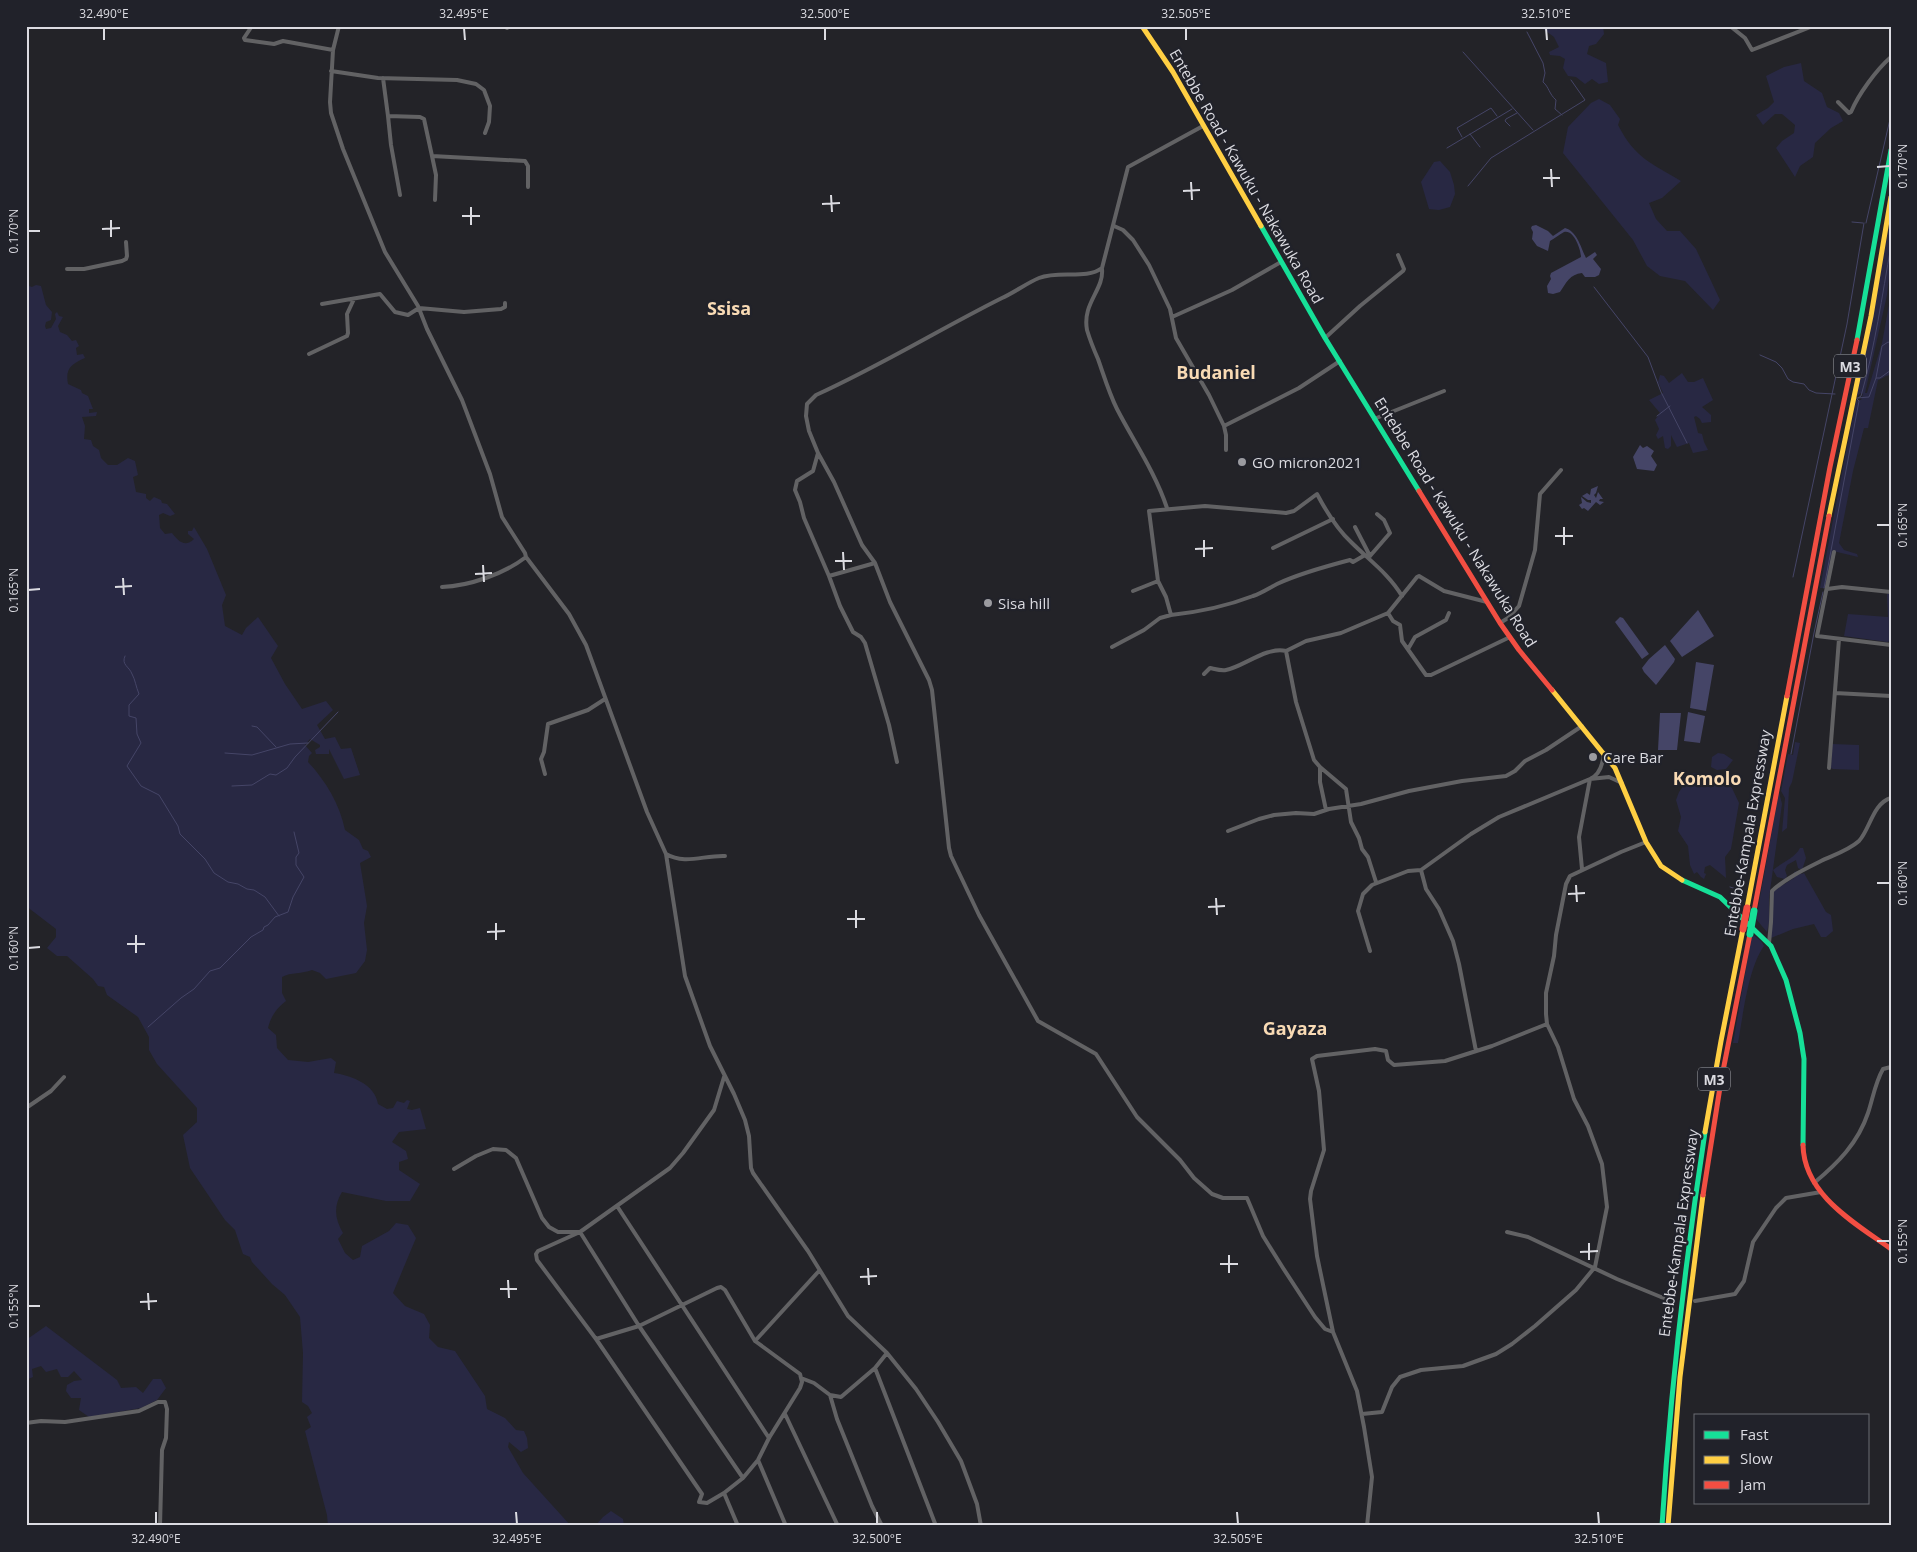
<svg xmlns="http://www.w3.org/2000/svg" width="1917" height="1552" font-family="'Open Sans',sans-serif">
<rect width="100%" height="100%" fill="#232328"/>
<path fill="#282843" d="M1539,26H1579L1584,29L1590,26H1603L1604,34L1596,44L1589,46L1587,54L1606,63L1608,82L1599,84L1592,79L1585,84L1576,77L1568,76L1563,68L1565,59L1560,56L1550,55L1549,52L1559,47L1554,37Z
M1801,63L1804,81L1822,93L1827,107L1839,113L1843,121L1831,128L1815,143L1813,157L1800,166L1795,177L1776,148L1782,141L1794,133L1795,125L1782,114H1775L1763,125L1756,115L1768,108L1774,102L1766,76L1784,67Z
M1599,99L1610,105L1620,119L1618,125C1635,158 1651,163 1681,181L1662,198L1649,203L1656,219L1667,231H1680L1696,249L1720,300L1713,310L1685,281L1660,276L1647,266L1633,240L1563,153L1568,127L1591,103Z
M1440,161L1450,172L1454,185L1455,194L1450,207L1439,210L1429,209L1421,182L1434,162Z
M1891,216V261L1887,295L1865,393H1867L1882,343L1891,294V375C1885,375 1883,379 1878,380L1868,428H1864L1853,471L1839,543L1844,550L1857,554L1858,557L1833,551L1826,588H1820L1856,400H1861L1863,394L1861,393L1856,397Z
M26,285L32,287L36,285L41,286L46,305L52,312L51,320L46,322L45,326L46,329L51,328L56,319L55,314L57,312L59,316L63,317L58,326L60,332L67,335L72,341L76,340L79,346L76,348L77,355L83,354L85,358C71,364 65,369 68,384L81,390L82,393L88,396L93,409H89V413L97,412L96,416L82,417L85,426L84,439L91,440L93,446L99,450L101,458L108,465H117L128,458L135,461L138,475L133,477L136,492L146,494V498L150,501L154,497L161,500L162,503L167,504L175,514L170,516L163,513L159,515L160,528L165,534L172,533C178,541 185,548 194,539L188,534V531H192L194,527L207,549L226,595L222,605L225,626L242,635L246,628L258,617L278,646L271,658L285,684L302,709L326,701L333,710L317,725L325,739L335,737L341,749L351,748L360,775L344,779L329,749V754H316L315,750L320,747V745L310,739L305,745L312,753L309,756L308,762C326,781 340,805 345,830L359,840L363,849L368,851L371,857L360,863L367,906L364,923L367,950L365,961L356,973L326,979L320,973L312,970C302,974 291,972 282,977V993L286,1001C276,1009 271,1016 268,1028L276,1035L277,1048L288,1060L308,1062L331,1058L336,1062L334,1073C352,1076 375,1084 378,1104L387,1109L393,1108L397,1101L404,1103L407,1100L410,1101L407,1109L412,1110L420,1108L426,1129L399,1132L392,1142L406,1151L408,1159L399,1162V1170L420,1184L410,1201H386L342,1192C333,1207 335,1219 343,1233L338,1239L345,1253L353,1260L360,1257L362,1246L389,1231L396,1223L408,1225L416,1238L393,1293L405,1306L424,1314L430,1325L429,1338L438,1347L455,1351L485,1396L487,1409L505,1418L516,1430L524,1431L527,1438L528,1448L521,1452L509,1442L508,1447L523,1473L571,1526H328L327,1515L305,1431L311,1427L307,1417L312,1413L308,1406L302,1402L303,1353L300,1317L285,1295L272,1284L252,1262L250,1257L243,1254L235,1230L225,1220L190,1168L183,1135L197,1122V1108L157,1064L149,1050V1037L138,1017L107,995L104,987L98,986L93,979L67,956H57L47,948L56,937V929L26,906Z
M1682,373L1688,382H1694L1703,378L1713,400L1702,407L1711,415V422L1702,423L1700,419L1696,416L1694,417L1698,433L1702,434L1704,442L1708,450L1693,453L1689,443L1677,447L1671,435V446L1668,449L1665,448L1663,436L1658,439L1656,435L1659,429L1655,420L1660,413L1649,400L1663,393L1658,382L1660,375L1664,376L1669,383Z
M1887,594H1891V641L1887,642L1844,636L1848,614L1888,617Z
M1795,742L1800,743L1792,782L1789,788L1787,828L1782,832L1785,798L1781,791L1788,754L1793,755Z
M1832,744L1859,745V770L1833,769L1831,768Z
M1718,753L1724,754L1733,760L1726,769L1717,770L1711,767L1712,757Z
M1693,773L1720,778L1732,788L1739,803L1731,849L1725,857L1726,878L1710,865L1705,867L1704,873L1706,874L1704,879L1701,877L1697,872L1694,874L1690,865L1688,846L1678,831L1681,817L1676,800L1679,792Z
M1779,792L1782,804L1769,898V923L1767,932L1756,919Z
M1800,848H1803L1806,858L1802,870L1798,868L1796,860L1787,865L1785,870L1787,876L1785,879L1777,877L1773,870C1781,863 1795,858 1800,848Z
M1798,871L1802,874L1804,873L1826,912L1831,915L1833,931L1826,937H1821L1814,924L1793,929L1771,938L1773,891L1794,878V872Z
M1752,934L1761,941L1764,946C1748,968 1743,1016 1738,1043H1733Z
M46,1326L117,1380L121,1388L136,1387L143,1393L153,1379H161L166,1388L157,1400L141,1408L89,1417L79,1410L81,1398H71L66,1391L67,1385L74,1381L82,1380L74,1371L68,1377H61L57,1369L46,1372L41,1366L32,1369L33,1377L26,1380V1340Z
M611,1511L623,1519L624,1526H595L603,1517Z"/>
<path fill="#454567" d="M1536,225L1548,231L1553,236L1565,228C1577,231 1581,248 1586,258L1595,252L1597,255L1593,259L1601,269L1599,275L1595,277H1585L1582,273C1570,274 1566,283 1560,292L1553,294L1548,293L1547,286L1551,279L1550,276L1551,273L1581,257C1581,250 1574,229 1564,232C1560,234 1554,239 1550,241L1548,251L1537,246L1532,239L1533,232L1531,228L1532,226Z
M1640,445L1643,448L1647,446L1654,451L1651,456L1657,465L1654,471L1637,469L1633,457Z
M1598,486L1596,493L1594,495L1596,498L1598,492L1603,499H1600L1599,501L1604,502L1600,505L1596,502L1588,511L1584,508L1582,509L1579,505L1582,503L1581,497L1587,502L1591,503V500H1588L1582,496L1587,493L1590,495L1591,489Z
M1698,610L1714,636L1682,657L1670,641Z
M1620,617L1623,618L1649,654L1642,659L1615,622Z
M1665,645L1675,659L1674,662L1656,685L1644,672L1642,668L1649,659Z
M1696,662L1714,665L1706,711L1690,708Z
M1688,712L1705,716L1700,743L1684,741Z
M1660,713H1681L1677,750H1658Z"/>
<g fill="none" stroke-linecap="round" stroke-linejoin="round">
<path stroke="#454567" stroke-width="1" d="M1527,32L1543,63L1545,73L1543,82C1549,87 1549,94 1556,100L1555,109L1562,115
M1463,52L1533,130
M1510,126L1505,121L1506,119L1517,113
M1470,134L1480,147
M1462,137L1457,128L1491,108L1497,116
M1447,148L1512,109
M1468,186L1491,158L1585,100L1571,80
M1852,222L1863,223
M1866,223L1891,115
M1594,287L1648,357L1661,392L1687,443
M1760,355L1776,362L1782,368L1788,379L1793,382L1804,384L1809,390L1816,393L1835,394
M1876,378L1882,346L1888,342L1891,343
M1857,398L1869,397L1876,378H1880L1891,370
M1858,398L1861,396C1875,347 1882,296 1891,246
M1657,416L1670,406
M1793,577L1847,324L1864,223
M1824,588L1859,401L1857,399
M125,656C121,665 129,666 132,674C135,679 136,687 139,694L129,705V716L136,718L137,734L141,743L127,766L141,786L159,795L178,826L180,834L205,859L214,873L228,882L238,884L247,889L254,890L265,897L279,916
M252,726L257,727L276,747
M225,753L252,755L290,744L308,743
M1791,754L1814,633L1823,592
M232,786L252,785L270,774L276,775L287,768L295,757L338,712
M1730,887L1740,890L1742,873
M148,1027L181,998L194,989L210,971L220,968L251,937L263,930L264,927L268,925L275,917L288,912L293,897L304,877L296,865V857L299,853L294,832"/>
<path stroke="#626264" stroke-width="4" d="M252,26L244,38L245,40L274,44L283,41L333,50
M339,26L333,50L330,102L331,113L343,149L385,252L418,306L427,329L462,400L490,474L502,517L525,553L526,557L569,614L586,645L647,812L666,854L685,976L710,1046L734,1094L745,1120L749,1136L751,1168L753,1173L808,1251L848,1316L887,1353L916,1389L938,1422L961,1461L977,1504L981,1526
M1730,26L1745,38L1752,50L1813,26
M507,28L508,26
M331,71L378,78L457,80L476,84L484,90L490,106L489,122L485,133
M383,78L388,116L420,117L424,119L432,156L525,161L528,166V187
M1838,102L1849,113L1851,112C1858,95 1876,70 1891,57
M388,116L391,145L400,195
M1203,126L1128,167L1102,268C1086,280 1059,270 1039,278C1027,283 1015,292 1002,298C940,329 880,366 816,395L807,404L806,416L809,431L818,453L834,482L862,545L875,563L890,602L929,680L932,690L949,848L951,856L979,915L1038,1021L1096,1054L1137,1117L1180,1160L1194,1178L1212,1194L1223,1198H1247L1263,1236L1283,1268L1315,1317L1325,1329L1333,1332L1357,1391L1364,1427L1372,1477L1367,1526
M432,156L436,175L435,200
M1114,226L1123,230L1133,240L1149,265L1170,309L1176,338L1209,395L1224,426
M67,269H84L122,261L126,259L127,256L126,242
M1102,269C1104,290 1082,303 1087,330C1090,340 1094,350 1098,359C1104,376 1109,393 1117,409C1134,442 1155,472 1167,508
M322,304L380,294L395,312L408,315L419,308L464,312L501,309L505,307V303
M1172,317L1232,290L1281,262
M1325,338L1360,306L1403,271L1404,269L1398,255
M309,354L347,336L348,333L347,314L354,299
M1374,419L1444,391
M1226,450V435L1224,426L1299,388L1340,361
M818,453L813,471L797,481L795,490L800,502L804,518L829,576L840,606L853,632L861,637L865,643L889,725L897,762
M1355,527L1370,556
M1273,548L1333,519
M1834,552L1817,636L1891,645
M1370,556L1390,533L1384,520L1377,514
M829,576L875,563
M442,587C469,586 504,574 526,557
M1827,589L1842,587L1891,592
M1133,591L1158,581
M1388,613L1393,621L1400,625L1402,641L1426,675H1431L1510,637
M1171,615C1199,612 1227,606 1253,596C1262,593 1269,588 1277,584C1298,574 1327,566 1350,560L1353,562L1365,555
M1500,623L1508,618L1519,606L1535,550L1540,494L1561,470
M1112,647L1144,630L1160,618L1171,615L1166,597L1158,581L1149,511L1205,506L1286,513L1294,511L1317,494C1326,511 1337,529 1351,542C1369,560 1389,574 1402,596
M1408,649L1415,637L1446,620L1449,613
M1286,651L1296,702L1314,760L1320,767L1346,789L1351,822L1359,838L1362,849L1368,857L1376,882
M1204,674L1210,668C1215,669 1221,671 1226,670C1243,667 1267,646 1286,651L1306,641L1341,633L1388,613L1417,577L1419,576L1444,591L1487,602
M1835,693L1891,696
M1320,767V782L1326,810
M1829,768L1839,639
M545,774L541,759L544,752L548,724L588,710L605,699
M1228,831L1259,819L1274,815L1296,813L1314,814L1329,809L1361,804L1409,791L1462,781L1506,776L1515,771L1525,761L1546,750L1582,726
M666,854C685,865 704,855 725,856
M1582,869L1579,837L1590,779C1600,775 1603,763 1604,753
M1421,870L1426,889L1439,909L1453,941L1459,964L1476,1051
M1769,943L1771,922L1772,891C1786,878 1805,869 1821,861C1834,855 1849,850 1859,841C1870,829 1873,803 1891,798
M1370,951L1358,911L1363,894L1372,885L1408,871L1421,870L1471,834L1499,817L1590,779L1609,777L1622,783
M26,1108L51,1091L64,1077
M454,1169L476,1156L493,1149L506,1150L516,1158L542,1218L549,1227L558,1232H580L670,1168L683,1153L714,1110L724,1077
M1814,1183C1838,1163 1858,1143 1868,1113C1873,1098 1875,1083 1883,1069L1891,1067
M617,1206L769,1438
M1507,1232L1528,1237L1617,1279L1661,1297L1674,1300
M1695,1301L1735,1294L1744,1281L1753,1242L1776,1208L1786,1198L1821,1192
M1333,1332L1317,1256L1310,1199L1311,1191L1324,1150L1319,1091L1312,1059L1317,1056L1375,1049L1386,1051L1388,1060L1394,1065L1445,1061L1492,1046L1547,1024
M596,1339L639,1326L717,1288L721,1287L725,1290L755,1341L800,1374L802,1382L800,1388L769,1438L758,1460L743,1478
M755,1341L819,1271
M875,1368L936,1526
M801,1378L814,1383L830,1395L841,1397L875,1368L887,1353
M830,1395L837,1419L872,1506L882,1526
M785,1414L838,1526
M1362,1414L1382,1412L1392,1387L1400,1377L1421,1370L1463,1366L1496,1354L1512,1344L1535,1326L1576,1290L1595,1267L1607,1207L1602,1164L1588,1126L1574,1099L1558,1047L1547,1024L1546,1014V993L1554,956L1556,935L1566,884L1570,876L1621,852L1646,842
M26,1423L41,1421L65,1422L139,1411L158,1402H165L167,1409L166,1438L162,1450L160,1526
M758,1460L786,1526
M724,1493L707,1503L699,1502L702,1494L596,1339L537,1260L536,1254L538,1251L580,1232L639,1326L743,1478L724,1493L738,1526"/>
<path stroke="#16e098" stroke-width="5" d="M1261,226L1325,338L1419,491
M1857,340L1891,150
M1682,880L1720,897L1771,946L1786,980L1800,1033L1804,1059L1803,1145
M1662,1526C1670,1394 1685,1263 1705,1132"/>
<path stroke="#ffcf43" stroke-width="5" d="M1142,26L1173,72L1261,226
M1829,516L1871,316L1891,197
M1552,690L1615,768L1646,842L1661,866L1682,880
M1747,908L1787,696
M1705,1132L1721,1041L1743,929
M1668,1526L1680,1377L1703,1195"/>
<path stroke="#f24e42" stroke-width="5" d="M1419,491L1500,623L1519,650L1552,690
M1787,696L1830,467L1857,340
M1754,911L1829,516
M1803,1145C1804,1195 1855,1223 1891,1249
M1703,1195L1721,1081L1750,934"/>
<path stroke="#16e098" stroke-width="7" d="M1750,934L1754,911"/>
<path stroke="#f24e42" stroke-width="7" d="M1743,929L1747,908"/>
</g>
<path fill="none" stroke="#dbdbe1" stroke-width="2" d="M104,28V40M464,28L465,40M825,28V40M1186,28V40M1546,28L1547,40M1877,167L1890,166M1551,169L1552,187M1543,178H1560M1191,182L1192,200M1183,191L1200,190M831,195L832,212M822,204L840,203M471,207V225M462,216H480M111,220V237M102,229L120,228M28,231H40M1877,525H1890M1564,527V545M1555,536H1573M1204,540V557M1195,549L1213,548M843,552L844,570M835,561H852M483,565L484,582M475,574L492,573M123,578L124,595M115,587L132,586M28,590L40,589M1877,883H1890M1576,885L1577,902M1568,894L1585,893M1216,898L1217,915M1208,907L1225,906M856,910V928M847,919H865M496,923V940M487,932L505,931M136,935V953M127,944H145M28,948L40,947M1877,1241H1890M1589,1243V1260M1580,1252L1598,1251M1229,1255V1273M1220,1264H1238M868,1268L869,1285M860,1277L877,1276M508,1280L509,1298M500,1289H517M148,1293L149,1310M140,1302L157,1301M28,1306H40M156,1512V1524M516,1512L517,1524M877,1512V1524M1237,1512L1238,1524M1598,1512L1599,1524"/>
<g fill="#9b9ba0" stroke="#21222a" stroke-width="2">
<circle cx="1242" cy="462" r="5"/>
<circle cx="988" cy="603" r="5"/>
<circle cx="1593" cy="757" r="5"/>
</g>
<g text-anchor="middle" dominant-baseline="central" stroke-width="4.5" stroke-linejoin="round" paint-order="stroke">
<g fill="#21222a" stroke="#a3a4aa" stroke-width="1">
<rect x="1834" y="354.5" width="32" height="23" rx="4"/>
<rect x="1698" y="1067.5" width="32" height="23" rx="4"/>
</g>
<g font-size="14" font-weight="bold" fill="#dbdbe1">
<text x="1850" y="366">M3</text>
<text x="1714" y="1079">M3</text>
</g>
<g font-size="15" fill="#dbdbe1" stroke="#21222a">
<text transform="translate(1247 176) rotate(60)">Entebbe Road - Kawuku - Nakawuka Road</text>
<text transform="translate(1456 522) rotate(58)">Entebbe Road - Kawuku - Nakawuka Road</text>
<text transform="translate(1747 833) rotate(-80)">Entebbe-Kampala Expressway</text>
<text transform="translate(1678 1233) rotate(-82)">Entebbe-Kampala Expressway</text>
</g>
<g font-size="15" fill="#dbdbe1" stroke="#21222a" text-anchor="start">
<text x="1252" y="462">GO micron2021</text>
<text x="998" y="603">Sisa hill</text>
<text x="1603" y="757">Care Bar</text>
</g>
<g font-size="18" font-weight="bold" fill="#f8dab4" stroke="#21222a">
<text x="729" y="308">Ssisa</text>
<text x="1216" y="372">Budaniel</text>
<text x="1707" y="778">Komolo</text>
<text x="1295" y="1028">Gayaza</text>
</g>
</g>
<rect width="1917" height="1552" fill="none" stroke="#21222a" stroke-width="55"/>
<rect x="1694" y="1414" width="175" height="90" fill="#21222a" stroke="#6b6c73"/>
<rect x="1704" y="1431" width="25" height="8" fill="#16e098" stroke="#6b6c73"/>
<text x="1740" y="1440" font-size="15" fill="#dbdbe1">Fast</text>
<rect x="1704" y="1456" width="25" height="8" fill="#ffcf43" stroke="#6b6c73"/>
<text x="1740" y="1464" font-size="15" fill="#dbdbe1">Slow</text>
<rect x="1704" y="1481" width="25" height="8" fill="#f24e42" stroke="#6b6c73"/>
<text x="1740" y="1490" font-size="15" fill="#dbdbe1">Jam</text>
<rect x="28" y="28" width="1862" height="1496" fill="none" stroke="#dbdbe1" stroke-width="2"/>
<g font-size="12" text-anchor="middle" fill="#dbdbe1">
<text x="104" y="18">32.490°E</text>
<text x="464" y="18">32.495°E</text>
<text x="825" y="18">32.500°E</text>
<text x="1186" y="18">32.505°E</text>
<text x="1546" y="18">32.510°E</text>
<text transform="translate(1903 166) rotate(-90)" y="4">0.170°N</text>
<text transform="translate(14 231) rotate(-90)" y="4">0.170°N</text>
<text transform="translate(1903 525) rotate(-90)" y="4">0.165°N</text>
<text transform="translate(14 590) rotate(-90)" y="4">0.165°N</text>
<text transform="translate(1903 883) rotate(-90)" y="4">0.160°N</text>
<text transform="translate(14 948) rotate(-90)" y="4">0.160°N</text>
<text transform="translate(1903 1241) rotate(-90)" y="4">0.155°N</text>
<text transform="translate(14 1306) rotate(-90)" y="4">0.155°N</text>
<text x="156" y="1543">32.490°E</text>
<text x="517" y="1543">32.495°E</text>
<text x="877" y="1543">32.500°E</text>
<text x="1238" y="1543">32.505°E</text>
<text x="1599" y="1543">32.510°E</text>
</g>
</svg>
